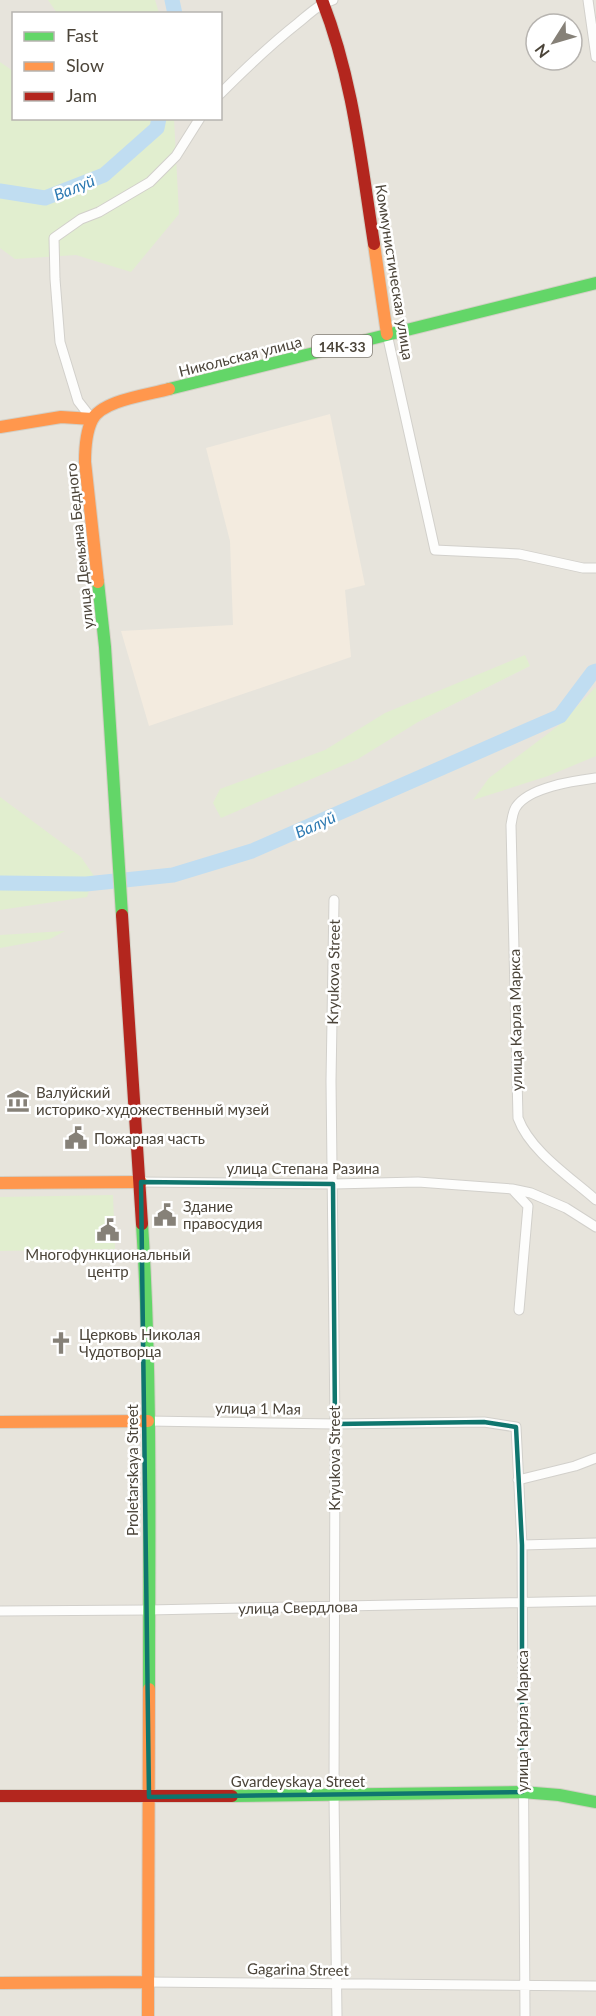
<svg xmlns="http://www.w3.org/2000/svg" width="596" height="2016" font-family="Lato,sans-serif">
<rect width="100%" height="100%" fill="#f4f2ee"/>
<path fill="#e7e4dc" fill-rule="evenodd" d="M0,0H596V2016H0ZM14,14H220V118H14ZM536,24H572V60H536Z"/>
<path fill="#f3ebdf" d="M330,414L365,585L345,590L351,657L149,726L121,631L233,625L230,541L206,448Z"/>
<path fill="#e1eecf" d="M48,0H155L159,13H57Z
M0,62L13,71L14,118L174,119L179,214L131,272L76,255L15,259L0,248Z
M525,655L530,666L418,722L358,759L221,818L213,803L220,789L325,750L385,713Z
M596,687V756L548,776L473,800L489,778L558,726Z
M0,797L81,857L94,876L87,897L0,910Z
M65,931L50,939L0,948V935Z
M113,1195L115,1249L0,1251V1197Z"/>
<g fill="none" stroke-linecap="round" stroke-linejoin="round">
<path stroke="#c0ddf1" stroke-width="15" d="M172,0L175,14
M0,191L45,198L104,175L157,128L159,118
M0,883L86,884L173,875L252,851L560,716L593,672L596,671"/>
<g stroke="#d2d0cb" stroke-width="11">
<path id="street" d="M588,0L596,57
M220,94C245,69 270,45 298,23C309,14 319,4 333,0
M387,334L435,550L519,554L583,568H596
M92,419L78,401L60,342L55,279L54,238L81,219L99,212L150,182L176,156L200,118
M596,778C574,781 529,787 516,807C513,811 512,819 511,825L518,1118C530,1151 570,1177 596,1200
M334,900L331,1081L335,1424L334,1796L337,2016
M141,1182L333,1184L418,1182L512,1189L531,1193L566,1208L596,1227
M512,1189L528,1206L519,1310
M148,1421L335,1424L484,1422L516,1427L522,1545L525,2016
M518,1480L575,1466L596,1458
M522,1545L596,1543
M0,1611L148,1610L596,1601
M147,1982L596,1986"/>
</g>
<g stroke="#d3cfc5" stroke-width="14">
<path id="fast" d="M169,389L596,283
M98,582L105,647L122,915
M142,1224C152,1379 149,1534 149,1689
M232,1796L522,1792L559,1795L596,1802"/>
</g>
<g stroke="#d3cfc5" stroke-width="14">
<path id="slow" d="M374,244L387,334
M0,427L61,417L92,419
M98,582L85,462C85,449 86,432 92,420C102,400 148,395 169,389
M0,1183L141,1182
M0,1422L148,1421
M0,1983L147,1982
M148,2016L149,1689"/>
</g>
<g stroke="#d3cfc5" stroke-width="14">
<path id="jam" d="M322,0C353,79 361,161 374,244
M122,915L142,1224
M0,1796H232"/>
</g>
<use href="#street" stroke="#fdfdfc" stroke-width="9"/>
<use href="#fast" stroke="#63d668" stroke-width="12"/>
<use href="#slow" stroke="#ff974d" stroke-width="12"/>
<use href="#jam" stroke="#b3261e" stroke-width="12"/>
</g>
<path fill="none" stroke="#0f766e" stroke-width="4.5" stroke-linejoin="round" d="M141,1182L333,1184L335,1424L484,1422L516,1427L522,1545V1792L149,1797Z"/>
<defs>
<g id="museum-bare" transform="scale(1.8)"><path d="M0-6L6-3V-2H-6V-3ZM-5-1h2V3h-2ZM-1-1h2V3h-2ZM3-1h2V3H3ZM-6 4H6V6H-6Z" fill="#868178" stroke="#fff" stroke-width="2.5" paint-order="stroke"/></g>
<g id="civic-bare" transform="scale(1.8)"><path d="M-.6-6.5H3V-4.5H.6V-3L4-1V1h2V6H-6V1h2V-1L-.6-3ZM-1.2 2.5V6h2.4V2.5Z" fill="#868178" stroke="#fff" stroke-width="2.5" paint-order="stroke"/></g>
<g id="church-bare" transform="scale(1.8)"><path d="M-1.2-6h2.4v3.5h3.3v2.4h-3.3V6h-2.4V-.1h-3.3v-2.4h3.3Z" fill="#868178" stroke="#fff" stroke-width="2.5" paint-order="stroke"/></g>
</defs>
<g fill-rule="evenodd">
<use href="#museum-bare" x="18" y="1101"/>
<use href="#civic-bare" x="76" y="1138"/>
<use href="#civic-bare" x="165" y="1215"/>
<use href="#civic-bare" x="108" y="1230"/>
<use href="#church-bare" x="61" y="1343"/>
</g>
<g text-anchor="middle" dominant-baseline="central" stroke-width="5" stroke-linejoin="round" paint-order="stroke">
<rect fill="#fff" stroke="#817c74" stroke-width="1.5" x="312" y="335" width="60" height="22" rx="4.5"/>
<g font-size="14" font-weight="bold" fill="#4b4439">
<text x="342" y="346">14К-33</text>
</g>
<g font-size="15" fill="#4b4439" stroke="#fff">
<text transform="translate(395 272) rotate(81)">Коммунистическая улица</text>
<text transform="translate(240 356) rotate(-14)">Никольская улица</text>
<text transform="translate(79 546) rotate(-96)">улица Демьяна Бедного</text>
<text transform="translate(333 972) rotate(-89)">Kryukova Street</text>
<text transform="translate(515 1020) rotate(-91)">улица Карла Маркса</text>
<text x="303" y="1168">улица Степана Разина</text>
<text transform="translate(258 1408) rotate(1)">улица 1 Мая</text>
<text transform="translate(334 1458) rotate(-90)">Kryukova Street</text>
<text transform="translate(132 1470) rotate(-90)">Proletarskaya Street</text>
<text transform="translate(298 1607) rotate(-1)">улица Свердлова</text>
<text transform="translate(522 1721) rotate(-90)">улица Карла Маркса</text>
<text x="298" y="1781">Gvardeyskaya Street</text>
<text transform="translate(298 1969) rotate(1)">Gagarina Street</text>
</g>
<g font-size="15" fill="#4b4439" stroke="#fff" text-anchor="start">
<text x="36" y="1092">Валуйский<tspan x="36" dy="17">историко-художественный музей</tspan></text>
<text x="94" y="1138">Пожарная часть</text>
<text x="183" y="1206">Здание<tspan x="183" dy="17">правосудия</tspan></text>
<text x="108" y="1254" text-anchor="middle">Многофункциональный<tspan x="108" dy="17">центр</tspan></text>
<text x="79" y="1334">Церковь Николая<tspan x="79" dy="17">Чудотворца</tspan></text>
</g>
<g font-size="16" font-style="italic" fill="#2e7ab2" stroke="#fff">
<text transform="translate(74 187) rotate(-22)">Валуй</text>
<text transform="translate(315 824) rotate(-24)">Валуй</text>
</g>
</g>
<rect x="12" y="12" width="210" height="108" fill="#ffffff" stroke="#b7b4b0" stroke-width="1.5"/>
<rect x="24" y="32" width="30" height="9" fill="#63d668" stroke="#b7b4b0" stroke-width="1.5"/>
<text x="66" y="42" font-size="18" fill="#4b4439">Fast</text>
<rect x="24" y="62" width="30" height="9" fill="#ff974d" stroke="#b7b4b0" stroke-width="1.5"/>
<text x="66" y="72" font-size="18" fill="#4b4439">Slow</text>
<rect x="24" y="92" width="30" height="9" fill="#b3261e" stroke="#b7b4b0" stroke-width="1.5"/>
<text x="66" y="102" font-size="18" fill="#4b4439">Jam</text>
<g transform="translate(554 42) rotate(233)"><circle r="28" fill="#ffffff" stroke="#b7b4b0" stroke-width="1.5"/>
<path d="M0-4.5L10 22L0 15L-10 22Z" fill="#868178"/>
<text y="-9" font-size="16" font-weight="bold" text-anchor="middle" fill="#4b4439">N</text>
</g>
</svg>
